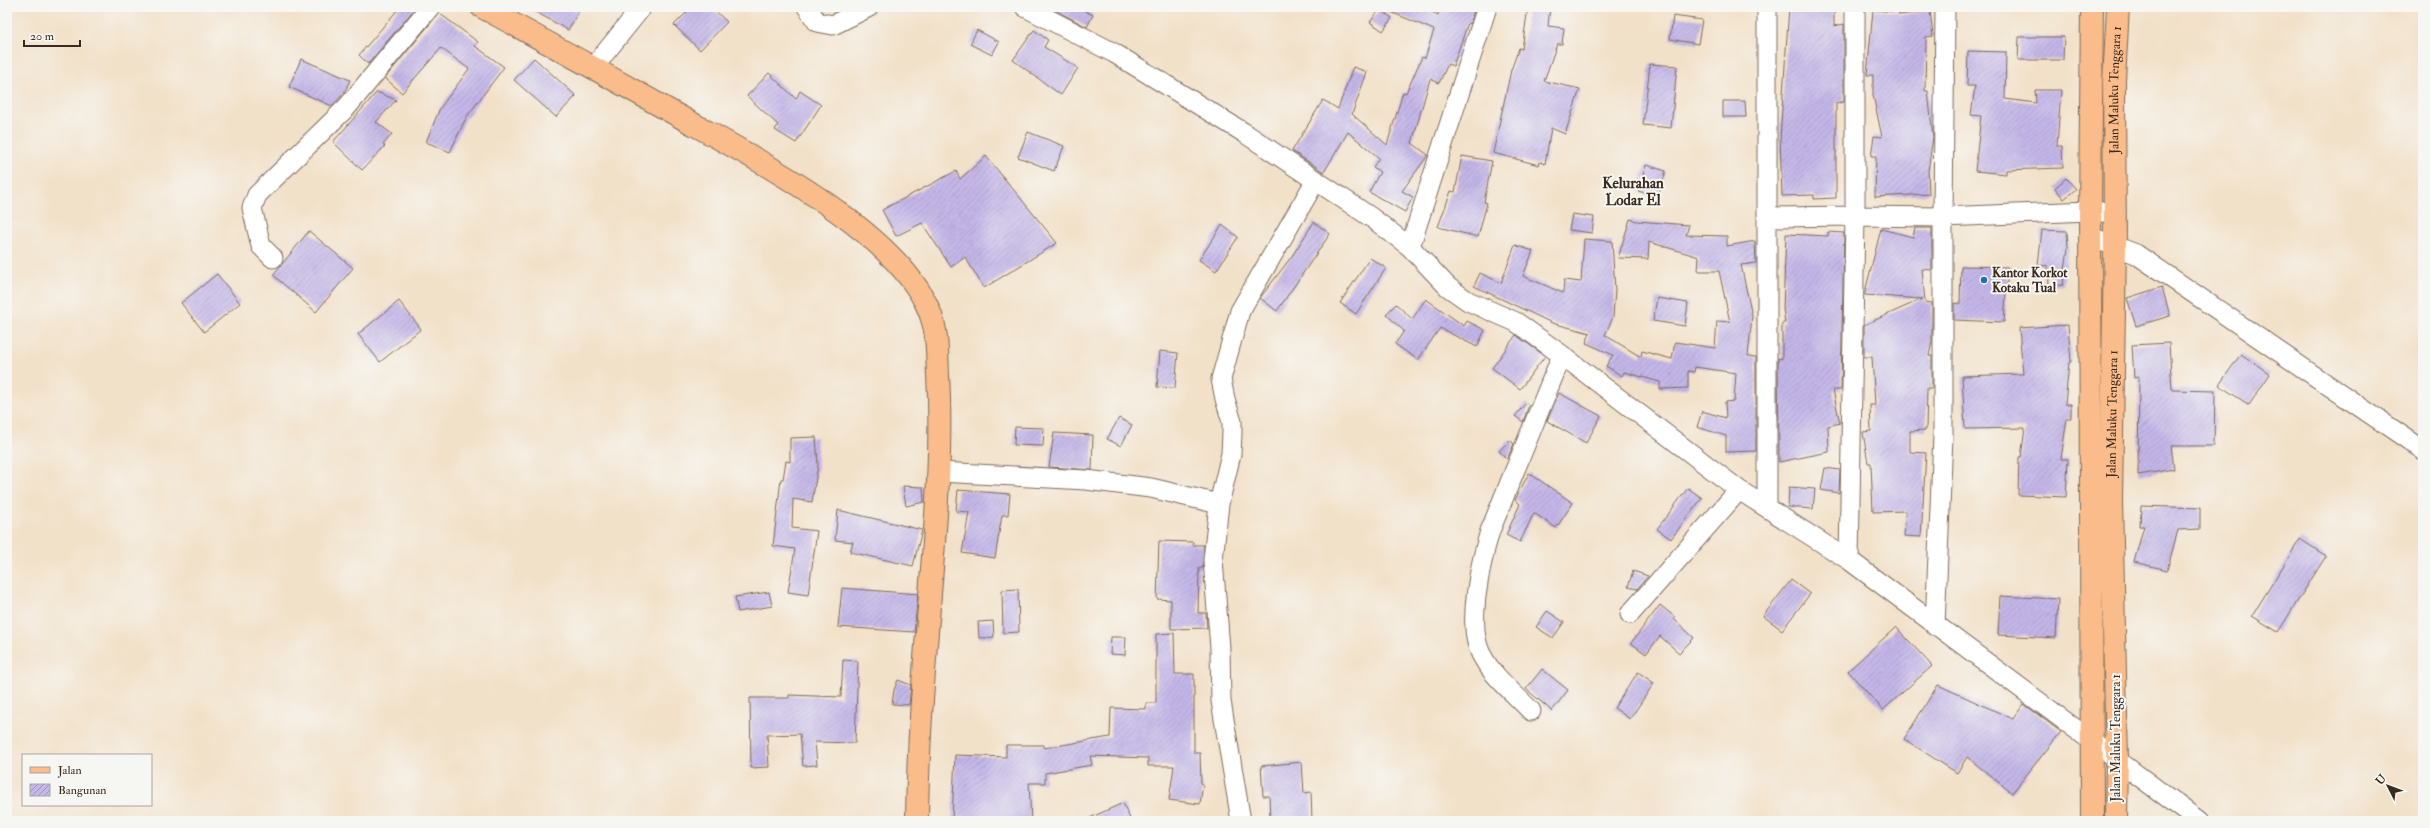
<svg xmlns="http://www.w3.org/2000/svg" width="2430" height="828" font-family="'IM FELL Double Pica',serif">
<defs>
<pattern id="building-hatch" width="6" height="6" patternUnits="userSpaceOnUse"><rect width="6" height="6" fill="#c4b7e9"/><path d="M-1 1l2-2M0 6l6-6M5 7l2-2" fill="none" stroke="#a095bc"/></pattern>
</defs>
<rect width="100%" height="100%" fill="#f6f6f2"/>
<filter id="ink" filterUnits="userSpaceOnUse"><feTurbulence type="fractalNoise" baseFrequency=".025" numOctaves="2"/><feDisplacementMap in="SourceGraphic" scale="8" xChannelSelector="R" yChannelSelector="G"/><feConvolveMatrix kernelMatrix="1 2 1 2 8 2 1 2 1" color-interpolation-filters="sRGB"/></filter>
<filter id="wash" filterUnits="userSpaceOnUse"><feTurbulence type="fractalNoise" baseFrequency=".012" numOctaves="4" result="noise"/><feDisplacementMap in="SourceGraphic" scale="16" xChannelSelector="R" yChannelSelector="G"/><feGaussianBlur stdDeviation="0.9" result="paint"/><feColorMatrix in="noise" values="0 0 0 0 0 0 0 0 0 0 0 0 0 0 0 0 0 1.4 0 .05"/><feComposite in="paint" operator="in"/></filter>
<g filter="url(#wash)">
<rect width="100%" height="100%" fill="#f2e1c9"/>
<g id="blocks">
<path fill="url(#building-hatch)" d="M400,7H416L368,64L359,55Z
M527,7H581L568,30Z
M692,7H711L727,22L700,50L674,25Z
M1049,7H1078L1093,15L1087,27Z
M1379,7H1421L1438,15L1440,7H1475L1470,24L1468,23L1453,66L1448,64L1439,83L1430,79L1412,143L1428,155L1402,191L1413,197L1405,212L1369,192L1380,172L1373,167L1379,158L1348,132L1324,172L1292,151L1323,100L1338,109L1353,67L1367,72L1352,114L1387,145L1403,92L1406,93L1422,57L1425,58L1434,30Z
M1528,7H1550L1548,26L1564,28L1562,44H1557L1544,81L1580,89L1565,134L1551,128L1545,164L1540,162L1539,165L1493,153L1511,70L1519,48L1522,49Z
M1789,7H1834V26L1844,24V102L1836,103V198L1814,199V195L1782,196L1780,138Z
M1380,9L1392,18L1383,31L1370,22Z
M1873,10L1899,12V15L1930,11L1933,36L1926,37L1925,91H1928L1933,137L1928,171L1929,194L1875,197L1876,156H1871L1874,136L1882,137L1873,95V75H1867Z
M439,13L478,42L475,46L504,67L466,118L450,152L426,142L440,108L469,69L441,48L402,93L385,78Z
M1673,16L1702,20L1698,44L1670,39Z
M977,30L999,42L992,55L970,44Z
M1034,30L1048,40L1044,47L1078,68L1061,95L1013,60Z
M2019,37H2064L2063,60H2018Z
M1968,51L2006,52L2005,99L2036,103L2035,90H2061L2057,146H2062L2063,168L2006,170V174L1975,171L1981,116L1971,115L1975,86H1967Z
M534,58L576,96L556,117L514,80Z
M301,59L350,80L344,93L332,106L289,87Z
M1650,64L1677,66L1671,128L1643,125Z
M769,73L796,99L800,91L821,105L796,143L775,130L778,125L747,96Z
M377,92L396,100L376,122L392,134L383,145L385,146L362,170L333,142Z
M1723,101H1745L1746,117H1723Z
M1028,132L1064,146L1054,171L1018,157Z
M986,156L1057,243L984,288L965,257L951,267L922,223L896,236L882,210L956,171L960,179Z
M1462,156L1492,161L1484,202L1487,203L1478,237L1438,227L1451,191L1455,192Z
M1646,165L1666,171L1658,197L1638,191Z
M2066,178L2076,189L2064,199L2055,188Z
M1572,214L1594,217L1592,233L1569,230Z
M1630,219L1637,221L1689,225L1686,235L1727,236V246L1755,241L1756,263L1741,265L1752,316L1748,356L1756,357V451L1726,452V436L1697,427L1702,411L1726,418L1725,402L1734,401L1736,373L1695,367L1694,372L1688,371V388L1660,389V382L1624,372L1622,376L1606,366L1613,355L1586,343L1590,333L1552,323L1474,286L1480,273L1501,283L1515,245L1533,251L1523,276L1563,293L1564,280L1581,282L1584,239L1612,241L1615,290L1613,317L1605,335L1641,357L1642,351L1672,359L1675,342L1715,348L1717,321L1730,322L1719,271H1698L1699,257L1649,242L1648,259L1618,258Z
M1314,222L1330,234L1277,311L1260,298L1292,256Z
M1222,225L1238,237L1216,271L1199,260Z
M1915,228H1932V270L1922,269L1925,302L1932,303V341L1929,356H1932V388H1927L1926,430L1910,431V452L1926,453L1921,537L1904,536L1906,511L1873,512L1871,463H1868L1863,432L1871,431L1870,405H1875L1872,357H1864V325L1922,299L1865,295V292L1881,229L1913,237Z
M2042,230L2067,231L2068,248L2063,285L2049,286L2048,266L2038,265Z
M309,231L353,268L316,312L273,275Z
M1828,232L1844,233L1841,390H1833L1840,423L1828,426L1829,452L1779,462L1778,358L1782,359V323H1785L1783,308L1786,234L1828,236Z
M1370,258L1386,268L1356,314L1340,303Z
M1961,266L2008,267L2004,322L1954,320V303L1960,304Z
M217,274L240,303L204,332L181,303Z
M2162,287L2170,316L2136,326L2127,298Z
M1657,298L1688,303L1685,326L1653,321Z
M1426,299L1464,326L1467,321L1485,330L1477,347L1440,328L1418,360L1395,344L1404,331L1386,314L1396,304L1412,319Z
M399,301L421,329L380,362L358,334Z
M2068,325L2071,362L2069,363L2065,404H2071V418H2067L2061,459H2068L2066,497L2018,495L2019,457H2021L2025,428L1965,429L1962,376L2023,374L2019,328Z
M1516,335L1545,356L1520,389L1492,368Z
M2169,343L2172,390L2215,391L2214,446H2171L2174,469L2138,475L2139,377L2134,378L2132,345Z
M1160,351L1178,353L1175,388L1157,387Z
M2241,354L2270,374L2249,405L2219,385Z
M1559,393L1601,416L1586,443L1547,421Z
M1526,403L1529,405L1523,422L1515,416Z
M1119,418L1132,425L1121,446L1107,439Z
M1015,427L1044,428L1043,446L1014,445Z
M1054,433L1093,435L1092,470L1049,467Z
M816,437L818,465L812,502L793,499L792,528L817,531L808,595L788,592L795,549L773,546L781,479H783L786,461L790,462V438Z
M1510,440L1514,444L1507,459L1499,451Z
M1825,468L1840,470L1839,493L1821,490Z
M1529,473L1573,503L1556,528L1534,513L1520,542L1506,535L1520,504L1515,500Z
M903,486L923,487L924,502L906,506Z
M1789,487L1815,489L1813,509L1788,507Z
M1688,488L1702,498L1671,539L1657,529Z
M958,490L1010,494L1008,515H1002L995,558L962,553L969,512L956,511Z
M2141,506L2200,508V529L2178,530L2167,570L2134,562L2144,526H2140Z
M838,510L922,530L913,566L850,552L853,542L835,540Z
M2300,539L2326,556L2278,632L2252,616Z
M1159,541L1193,542V545H1204L1203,568H1199L1198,613H1206L1207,628L1171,629V600L1157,599Z
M1633,571L1648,576L1637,589L1628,587Z
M1791,580L1810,594L1782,630L1763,616Z
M842,588L918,594L914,632L838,627Z
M1018,589L1019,632L1003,633L1002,590Z
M769,592L772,606L738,612L735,597Z
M2000,596L2058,599L2056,638L1998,635Z
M1660,605L1675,617L1674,619L1694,638L1679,653L1660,636L1646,654L1631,643Z
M1547,611L1564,622L1553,638L1536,627Z
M993,621L994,637L979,638L978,622Z
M1896,627L1932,666L1883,710L1848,671Z
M1174,633L1175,674H1194V753H1200L1201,783L1203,784L1200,804L1169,800L1174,766H1148V758L1090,756L1092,765L1045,773V783H1029L1031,821H952L955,755L1006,757V745H1044V748L1110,737L1111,708L1146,709V703H1156V634Z
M1111,637H1126L1125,655L1110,654Z
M843,660L858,661L855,743L815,742L817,765L803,766L800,734L767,735L769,767L751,768L750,698H789V695L841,697Z
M1542,669L1568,690L1552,711L1526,689Z
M1638,672L1654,683L1630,719L1614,708Z
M898,680L911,685L909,705L892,704L894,690Z
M1938,685L2013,719L2024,704L2061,732L2012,793L1967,757L1957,773L1904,739Z
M1302,762L1304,793L1311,792L1312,821H1270L1269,796H1263L1261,766Z
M1123,803L1131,821H1083Z"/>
</g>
</g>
<g filter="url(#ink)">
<use href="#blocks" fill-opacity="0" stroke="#7b6a5a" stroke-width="1"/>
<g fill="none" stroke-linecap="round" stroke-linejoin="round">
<g stroke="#7b6a5a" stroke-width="21">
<path id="minor" d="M807,7L817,22L833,25L869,7
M1025,7L1114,53L1243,132L1372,218L1410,247L1448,287L1468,301L1516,322L1562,355L1739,490L1849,560L2199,821
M1945,7L1943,217L2090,211L2114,213
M593,68L642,7
M1767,217L1855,216V7
M2091,237L2136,254L2423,450
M1410,247L1487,7
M273,258L261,246L252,208L257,195L347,107L430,7
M940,472L1086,480L1151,488L1219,504
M1767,507V7
M1849,560L1855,216L1943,217V436L1935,626
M1630,614L1739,490
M1531,711C1514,693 1492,676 1481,654C1466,625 1481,561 1490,531L1562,355
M1241,821L1221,701L1220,648L1213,560L1219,504L1231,454L1232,433V422L1225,399L1221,379L1240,311L1316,180"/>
</g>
<g stroke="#7b6a5a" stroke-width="24">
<g id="major">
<path d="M2092,821L2090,211L2092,7"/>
<path id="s1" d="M2116,821L2117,759L2111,500L2115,245L2114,81L2118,7"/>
</g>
</g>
<g stroke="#7b6a5a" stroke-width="24">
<path id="highway" d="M482,7C547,42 612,78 677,115C750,156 911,237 933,322C938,338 937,357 938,375C941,426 939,477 935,529C928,626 918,724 917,821"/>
</g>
<use href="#minor" stroke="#fff" stroke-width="19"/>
<use href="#major" stroke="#f9bc8a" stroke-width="22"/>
<use href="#highway" stroke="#f9bc8a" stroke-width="22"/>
</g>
</g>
<circle fill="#1f6fb2" stroke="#f6f6f2" stroke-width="1.5" cx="1984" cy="280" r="4"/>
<g text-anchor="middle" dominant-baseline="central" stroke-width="4" stroke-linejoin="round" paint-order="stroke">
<g font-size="13" fill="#3b2a1e" stroke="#f6f6f2">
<text stroke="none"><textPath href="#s1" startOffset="731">Jalan Maluku Tenggara 1</textPath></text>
<text stroke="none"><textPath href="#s1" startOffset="407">Jalan Maluku Tenggara 1</textPath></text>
<text transform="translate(2116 738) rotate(-90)">Jalan Maluku Tenggara 1</text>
</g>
<g font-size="13" font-weight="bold" fill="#3b2a1e" stroke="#f6f6f2" text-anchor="start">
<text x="1992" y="273">Kantor Korkot<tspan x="1992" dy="15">Kotaku Tual</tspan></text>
</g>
<g font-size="15" font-weight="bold" fill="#3b2a1e" stroke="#f6f6f2">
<text x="1633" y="183">Kelurahan<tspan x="1633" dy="17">Lodar El</tspan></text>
</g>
</g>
<rect width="2430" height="828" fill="none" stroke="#f6f6f2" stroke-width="24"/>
<rect x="22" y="754" width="130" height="52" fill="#f6f6f2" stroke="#aba49d"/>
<rect x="30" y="767" width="20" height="6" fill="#f9bc8a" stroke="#aba49d"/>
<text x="58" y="774" font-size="12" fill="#3b2a1e">Jalan</text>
<rect x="30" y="784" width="20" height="12" fill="url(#building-hatch)" stroke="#aba49d"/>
<text x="58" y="794" font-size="12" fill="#3b2a1e">Bangunan</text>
<g transform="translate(2388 786) rotate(312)" stroke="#f6f6f2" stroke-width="3" paint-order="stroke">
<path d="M0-3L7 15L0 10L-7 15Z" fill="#3b2a1e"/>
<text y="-6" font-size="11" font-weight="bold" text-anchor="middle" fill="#3b2a1e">U</text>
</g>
<path d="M24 40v6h56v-6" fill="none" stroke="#3b2a1e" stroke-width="2"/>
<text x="30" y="40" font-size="12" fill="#3b2a1e" stroke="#f6f6f2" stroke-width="3" paint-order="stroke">20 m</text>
</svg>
